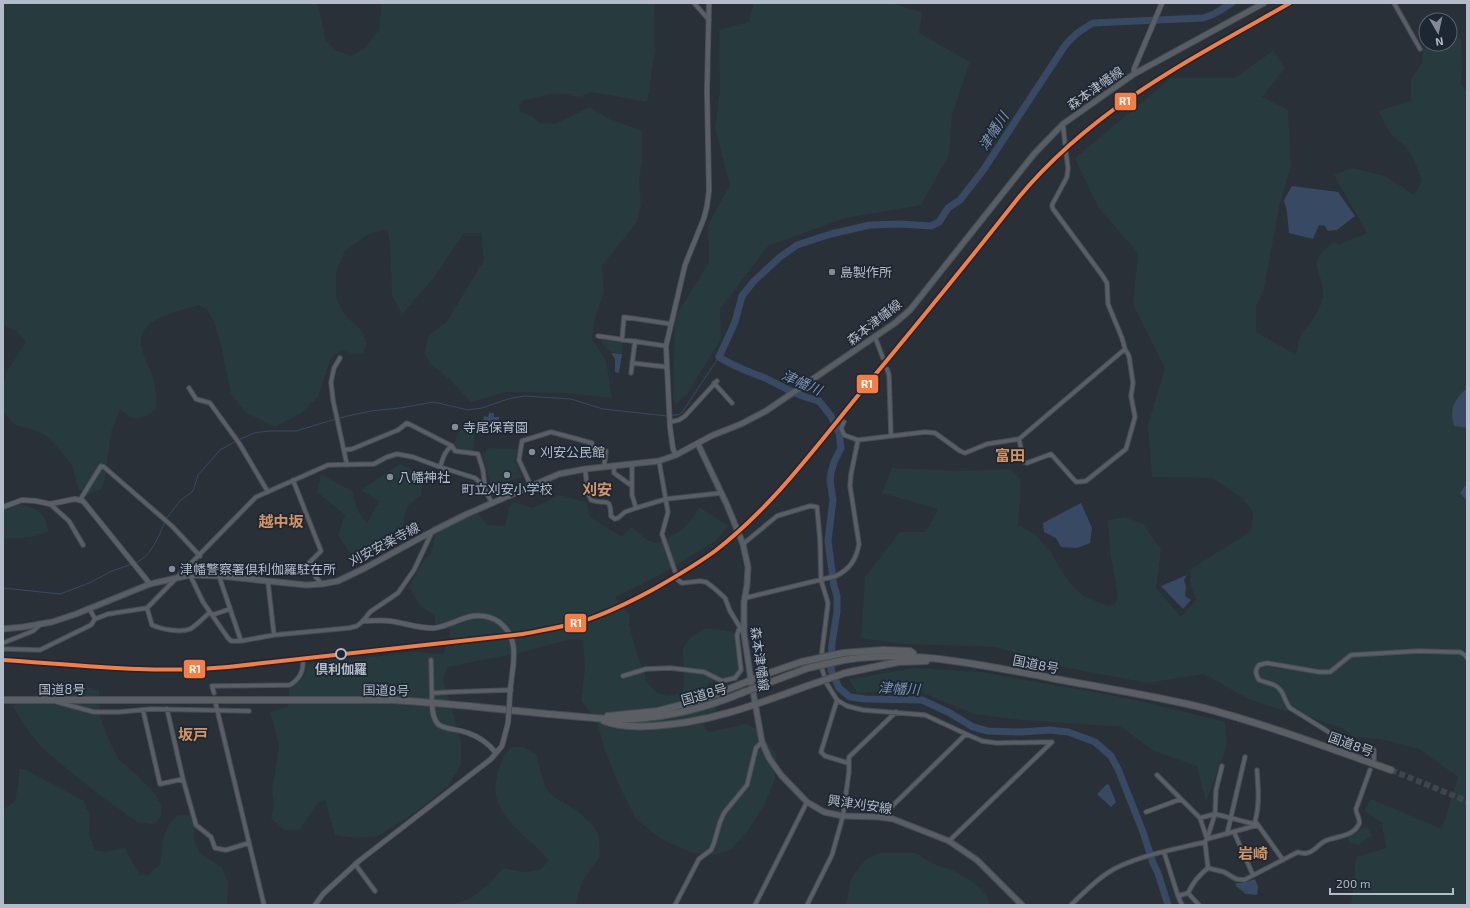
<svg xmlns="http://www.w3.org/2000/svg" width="1470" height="908" font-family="'Exo 2','Noto Sans JP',sans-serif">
<rect width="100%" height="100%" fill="#2a3038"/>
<path fill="#273a3e" d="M3,3H312L318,5L326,41L335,50L351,56L365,48L379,30L382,3H654L655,51L652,68L650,88L647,102L592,92L579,97L563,94H550L522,101L519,106L521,112L533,117L540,123L555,124L590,107L607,118L642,131V161L639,179L641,202L637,222L602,266L604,292L595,317L592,339L606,360L612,398L565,393L506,392L471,402L451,381L431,364L424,353L429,335L446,323L484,260L481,233H464L433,279L402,314L392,295L390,247L388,232L382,230L367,235L345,251L336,273V297L344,314L361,330L367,344L363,353L354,354L341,350L330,360L318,397L300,414L275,427L245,412L231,394L221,345L214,322L207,309L199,305C186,309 171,312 159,318C126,335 147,357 154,381C156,390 156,400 156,409C150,416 137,421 128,416C126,414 123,411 120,409L111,432L105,479L102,489L87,495L78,488L72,465L54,443L45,435L35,430L15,425L3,412V387L7,371L26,342L16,331L3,325Z
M754,3H890L922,12L919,33L970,62L952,115L949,155L921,205L845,218L768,246L720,309L721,339L687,394L676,404L673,399L675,317L709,262L708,225L730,185L715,128L720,91L719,30L749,22Z
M1450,29L1454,35L1461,39L1462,65L1461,84L1467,92V388L1454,404V426L1467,428V483L1460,493L1464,499H1467V905H1351L1354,883L1356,857L1386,848L1382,823L1364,811L1371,799L1442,829L1458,777L1419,749L1380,739L1353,737L1344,729L1298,713L1278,709L1249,699L1204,674L1147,683L1053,665L996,647L904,644L861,638L865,577L900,532H926L938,509L882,493L892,468L963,471L1010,469L1021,480L1018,525L1035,534L1051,553L1066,578L1083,596L1108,606L1115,604L1118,596L1110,551L1108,520L1124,517L1143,524L1161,549L1156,588L1181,617L1196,600L1190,583L1191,569L1251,531L1253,512L1243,499L1213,478L1152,477L1148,425L1165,368L1133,304L1138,253L1098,207L1075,158L1171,78H1234L1273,51L1285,68L1262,97L1288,110L1291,166L1279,207L1264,289L1256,306V332L1296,355C1297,349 1298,340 1301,334C1304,330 1308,326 1311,322C1316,316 1322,304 1323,296C1325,270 1301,265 1334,242L1339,245L1367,233L1334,175L1352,168L1385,176L1414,195L1422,181L1415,162L1407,148L1390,133L1378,111L1411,101V79L1422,63L1423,50L1428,44H1450Z
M603,340L623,342L622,354C611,353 607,351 601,341Z
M468,423L475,424L474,448L472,451L457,449L454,443L461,428L464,429Z
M489,448L517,449L515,461L522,477L491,487L482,455Z
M400,464L423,475L421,495L407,507L398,543L359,566L338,535L345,515L317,492L321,474L352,491L358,511L367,524L379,501L361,490Z
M559,495L586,502L590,517L622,537L632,527L646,539L655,543C674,536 690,527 699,507L728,526L715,541L665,572L615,597L630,615L629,625L637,654L647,682L657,693L668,696L682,693L684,684L683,648L691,637L706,628L734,632L742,656L745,671L739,678L721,680L709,683L706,689L714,700L716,710L704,715V726L709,732L746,724L758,730L776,754L775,779L765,804L749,829L731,849L715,855L692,853L661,839L636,819L617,781L605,750L596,719L581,701L585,668L583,640L572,639L518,653L447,667L443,680L461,740V765L448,786L417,811L378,836L357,838L335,835L325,800L318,803L299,830H285L271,819L274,805L272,790L279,746L270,712L288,707L289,689L303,678L308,664L335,660L357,659L412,652L443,654L450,638V629L435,623V616L419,604L409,587L423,561L432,551L435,532L478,513L487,525L505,526L509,507L514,502L533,508Z
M3,503C23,503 48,507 48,532C32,538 21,539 3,538Z
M914,668L981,672L1127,698L1225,722L1227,745L1206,802L1197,766L1154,751L1121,727L1022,720L974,714L914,689L857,693L849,679Z
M68,682L99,690L100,717L108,738L118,759L136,774L156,795L162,807L161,817L154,824L137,822L102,797L67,769L40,746L25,726L13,706C32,698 49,687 68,682Z
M511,747H522L536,754L545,787L554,797L577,811L592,824L599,835L600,857C586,874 580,882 576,905H452L471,898L490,883L503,868L524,872L539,870L549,861C532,840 497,819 495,790C495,785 497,779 497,775C500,763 503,756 511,747Z
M19,769H24L84,801L90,816L89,834L95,850L105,852L125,848L139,874L148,875L160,864L163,839L169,824L178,815H192L195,823L194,840L200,853L222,868L228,882L227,905H3V810L15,801L19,781Z
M1366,826L1372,835L1359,845L1349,842L1347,837Z
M879,853H915L938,866L952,870L975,883L988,898L989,905H846L851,879L865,860Z"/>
<path fill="#384963" d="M1292,186L1338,192L1355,216L1337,230L1328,231L1325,226L1319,225L1313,239L1289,233L1287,212L1284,200Z
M611,353L622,354L619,373L615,372V359Z
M1467,388V428L1454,426C1449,409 1454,400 1467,388Z
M489,413H494V417H499V423H483L484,416L488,417Z
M1467,483V499H1465L1460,493Z
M1081,503L1092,528L1090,543L1077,548L1061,547L1056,538L1044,532L1043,523Z
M1187,575L1184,580L1186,587L1185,596L1191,600L1183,609L1161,586Z
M1107,784L1109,785L1116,802L1111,807L1097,794Z
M1255,879L1258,887L1257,895L1246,894L1236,886V883H1243Z"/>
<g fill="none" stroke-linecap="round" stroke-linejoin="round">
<path stroke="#384963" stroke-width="1" d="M670,416L680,414L683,411L719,357
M339,418L371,411L400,408L434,402L468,410L482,408L508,399L524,396L571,399L603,409L667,416
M238,440L254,433L269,431H296L336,419
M166,519L180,501L193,491L198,475L220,450L236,441
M135,563C151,557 159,536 165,521
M3,588L60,594L89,583L112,571L132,564"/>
<path stroke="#384963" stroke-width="7" d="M1168,905L1158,873L1153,863L1143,832L1118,769L1111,756L1095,742L1068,732L1050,730L1021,732L988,731L973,727L948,712L922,700L865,699L850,697L839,688L831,670L832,643L837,612V596L834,586L828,541L833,500L830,480L831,473L834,462L841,448L839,433L831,416L819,401C797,396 784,387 765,378C748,371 736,368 719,357L735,322L742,296L754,281L780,257L797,245L831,234L870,225L900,224L931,226L939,222L948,208L960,200L984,169L1064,47C1072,36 1081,30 1093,23L1203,18L1214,14L1232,3"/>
<path stroke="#3f454e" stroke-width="3.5" stroke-dasharray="3.5 2" stroke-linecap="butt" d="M1065,144L1066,152
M883,358L887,369"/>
<path stroke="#3f454e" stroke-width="6" stroke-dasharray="6 3" stroke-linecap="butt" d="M1391,770L1467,801"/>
<g stroke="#484c53" stroke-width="5.5">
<path id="minor" d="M694,3L709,20
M1394,3L1420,49
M1063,124L1065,144
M598,336L666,346
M875,337L883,358
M622,340L624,317L671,324
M340,358L334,368L331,382L333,400L347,465
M632,363L667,367
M887,369L889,375L891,436
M631,373L635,341
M714,383L732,403
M189,388L196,399L210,403L239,443L268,492
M670,422L679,420L685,416L717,381
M844,422L841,428L844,435L858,440
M1019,439L1125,349
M344,450L352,449L398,430L407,423L452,446L455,451L478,454L483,470L485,488
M659,461L668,512L662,534L678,580L682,583L700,581L706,582L714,588L725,598L730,611L744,634
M632,464V495L636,508
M614,466V473L632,486
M440,467C443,459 444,451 452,446
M585,469L588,493L591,500C605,506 610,494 611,516L615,519L618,518L625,512L636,508L666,499L721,493
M293,480L321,551L306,566L322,584
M531,486L519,460L522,441L551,432L592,443V449L606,451L604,467
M80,500L101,466L104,467L172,526L200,556
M50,504L69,521L83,545
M743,544L777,516L810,506L817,507L820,540L821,580L828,603L822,651V669L827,684L837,700L821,752L825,756L848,763
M190,575L203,602L228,638L231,641H241L274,635L349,628L357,626L363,621L370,612L398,593L414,570L432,532
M219,576L241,641
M268,582L274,635
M745,598L836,576C850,569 856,560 859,544L850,486L851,474L858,440L925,432L935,433L960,451L965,453L987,444L1019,439L1024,462L1027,463L1051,454L1076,482L1086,481L1126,449L1135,417L1131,396L1133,383L1129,356L1125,349L1122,338L1108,304L1107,283L1102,275L1053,209L1052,205L1067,177L1068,168L1066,152
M89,608L95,619L108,614L147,608L256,497L328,465L374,464L387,457L397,454L413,457L440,467L475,478L482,484L492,503
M147,608L152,625C161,629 180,633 190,629C197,625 203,618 210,612
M212,615L230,609
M3,643L33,631L41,624
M3,649L40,650L91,625L95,619
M431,660L432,703
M623,676L646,669L670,668L704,672L722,681L735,678L741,670L737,635L739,629
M214,693L212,686L290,685C299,679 303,673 303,662
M433,693L451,692L511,690
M837,700L847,706L863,710L925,715L966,734L982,741L997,743L1052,742
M57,702L94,712H119L151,709L249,711
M216,705L264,905
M167,709L183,779
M143,710L160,784L183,779L196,825L211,837L215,848L226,850L249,843
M1374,759V750L1371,747H1358L1348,744L1290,708C1284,701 1284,689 1274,685C1270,683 1264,682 1259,680C1256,674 1254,671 1259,665L1267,663L1319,672H1330L1351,655L1419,651L1452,652H1460L1465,655L1467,658
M1157,775L1200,818L1215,814L1258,825L1283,860
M1146,812L1181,799
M881,817L966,734
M1200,818L1207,839L1258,825L1255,821C1260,805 1258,787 1257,770
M1234,832L1253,875
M1227,834L1245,757
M949,841L1052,742
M1164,852L1178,896
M355,864L375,891
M1208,868L1205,842L1207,839L1215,814L1216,790L1222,766
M1188,893L1199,905
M675,905L699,859L711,850L714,843L720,822L724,813L747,785L756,748L762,742
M755,905L807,802
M807,905L832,855L843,816L849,771V757L896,712
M1071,905C1082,894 1093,883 1106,874C1130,857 1176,849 1205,842
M1182,905L1178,896L1188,893C1193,882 1199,875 1208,868L1224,872L1236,879L1244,880L1298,852C1301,853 1303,854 1307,853C1314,852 1319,844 1325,841C1336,836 1353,837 1359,824C1361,819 1356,815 1356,809L1370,770"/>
</g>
<g stroke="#484c53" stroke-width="6">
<path id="tertiary" d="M1134,74V69L1162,3
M676,455L673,449L670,427L666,346L685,265L704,218L707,206L709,191L707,91L709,3
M3,507L22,500L36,501L50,504L75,499L83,501L150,584
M363,621C372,621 381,620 390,621C405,623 421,629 435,628C449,626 460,618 473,616C482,615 492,617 499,622C523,640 511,669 510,694
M432,703C433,734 446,725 468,733C480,737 489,744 496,753
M315,905L323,894L359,861L491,759L502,746L508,723"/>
</g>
<g stroke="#484c53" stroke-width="7">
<path id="secondary" d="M698,444L727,505L743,544L748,567L747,585L744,602V634L751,680L762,742L769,758L781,775L807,802L824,812L843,816L879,817L893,819L949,841L977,860L1022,905
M3,629L23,627L52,622L76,614L150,584L190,575L219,576L306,585L322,584L338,581L365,568L433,531L467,514L559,474L585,469L659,461L676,455L711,436L741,424L766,411L895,323L910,310L1034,154L1063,124L1134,74L1264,3"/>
</g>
<g stroke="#474c53" stroke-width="8">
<path id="trunk" d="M843,653L883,650L910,651L913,653
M844,660C911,649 975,664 1041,676C1096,687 1151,695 1204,708C1268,725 1329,748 1391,770
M845,673L898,662L926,661
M3,700H394C445,703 496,709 548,714C577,716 606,721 635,719C673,716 709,707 744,692
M608,716L658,711L701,700L769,673L801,662
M604,721C619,727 636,727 653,726C708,723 755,705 807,686"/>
</g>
<use href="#minor" stroke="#5a5e66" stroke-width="3.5"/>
<use href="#tertiary" stroke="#5a5e66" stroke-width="4.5"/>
<use href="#secondary" stroke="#595d64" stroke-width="5"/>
<use href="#trunk" stroke="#5b5f64" stroke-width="6"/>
<g stroke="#484c53" stroke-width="6" stroke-linecap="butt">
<path id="tertiary-bridge" d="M508,723L510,694"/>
</g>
<g stroke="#474c53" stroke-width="8" stroke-linecap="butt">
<path id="trunk-bridge" d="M801,662L843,653
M807,686L845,673
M744,692L808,668L844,660"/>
</g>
<use href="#tertiary-bridge" stroke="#5a5e66" stroke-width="4.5"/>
<use href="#trunk-bridge" stroke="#5b5f64" stroke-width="6"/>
<g stroke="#1d2633" stroke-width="7">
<path id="rail-1" d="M3,660C78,665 154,674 228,667L523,634C543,630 563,627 583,621C608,613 632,601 654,589C675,577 696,565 715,551C772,507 815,448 860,393C914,328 967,263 1019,197C1093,108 1191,59 1290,3"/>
</g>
<use href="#rail-1" stroke="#f77d43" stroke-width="4"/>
</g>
<g fill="#848b96" stroke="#1d2633" stroke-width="1.5">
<circle cx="832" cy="272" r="4"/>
<circle cx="455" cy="427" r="4"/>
<circle cx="532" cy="452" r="4"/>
<circle cx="507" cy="475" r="4"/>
<circle cx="390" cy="477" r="4"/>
<circle cx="172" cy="569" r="4"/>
</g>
<circle fill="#1d2633" stroke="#b4bcc9" stroke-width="2" cx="341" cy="654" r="5"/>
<g text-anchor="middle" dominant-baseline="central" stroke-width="3.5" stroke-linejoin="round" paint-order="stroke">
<g font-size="13" fill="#b4bcc9" stroke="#1d2633">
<text transform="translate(1095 88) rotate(-35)">森本津幡線</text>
<text transform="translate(874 322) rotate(-38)">森本津幡線</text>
<text transform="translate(384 544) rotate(-28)">刈安安楽寺線</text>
<text transform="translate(760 659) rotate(82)">森本津幡線</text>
<text transform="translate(1036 664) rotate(11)">国道8号</text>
<text x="62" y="689">国道8号</text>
<text transform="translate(386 690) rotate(1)">国道8号</text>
<text transform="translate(704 694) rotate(-16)">国道8号</text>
<text transform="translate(1351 744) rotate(20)">国道8号</text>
<text transform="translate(860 804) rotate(8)">興津刈安線</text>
</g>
<g font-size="13" fill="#b4bcc9" stroke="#1d2633" text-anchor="start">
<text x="840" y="272">島製作所</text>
<text x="463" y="427">寺尾保育園</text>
<text x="540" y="452">刈安公民館</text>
<text x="398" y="477">八幡神社</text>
<text x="507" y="489" text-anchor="middle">町立刈安小学校</text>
<text x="180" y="569">津幡警察署倶利伽羅駐在所</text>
</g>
<g font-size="13" font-weight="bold" fill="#b4bcc9" stroke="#1d2633">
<text x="341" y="669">倶利伽羅</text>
</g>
<g font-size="14" font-style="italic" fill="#7c92b1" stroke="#1d2633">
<text transform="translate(993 131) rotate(-57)">津幡川</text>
<text transform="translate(802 382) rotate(24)">津幡川</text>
<text transform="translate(899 688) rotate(3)">津幡川</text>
</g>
<g font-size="15" font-weight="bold" fill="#d59563" stroke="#1d2633">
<text x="1010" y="455">富田</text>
<text x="597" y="489">刈安</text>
<text x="281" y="521">越中坂</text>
<text x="193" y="734">坂戸</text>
<text x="1253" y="853">岩崎</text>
</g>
</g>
<g stroke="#1d2633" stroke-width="1.5">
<rect x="1114" y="92" width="23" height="19" rx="4" fill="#f77d43"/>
<rect x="856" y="374" width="23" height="20" rx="4" fill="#f77d43"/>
<rect x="564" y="613" width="23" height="20" rx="4" fill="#f77d43"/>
<rect x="183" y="659" width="23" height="20" rx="4" fill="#f77d43"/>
</g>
<g font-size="11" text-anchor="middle" font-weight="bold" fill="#fff">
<text x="1125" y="105">R1</text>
<text x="867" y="388">R1</text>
<text x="576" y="627">R1</text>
<text x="195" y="673">R1</text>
</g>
<rect width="1470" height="908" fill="none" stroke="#b4bcc9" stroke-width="8"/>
<g transform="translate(1438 32) rotate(171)"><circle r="19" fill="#1d2633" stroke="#59626f"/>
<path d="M0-3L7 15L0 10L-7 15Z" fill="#848b96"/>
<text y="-6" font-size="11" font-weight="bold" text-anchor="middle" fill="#b4bcc9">N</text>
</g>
<path d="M1330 888v6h123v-6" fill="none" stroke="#b4bcc9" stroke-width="2"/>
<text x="1336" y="888" font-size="12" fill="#b4bcc9" stroke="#1d2633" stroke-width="3" paint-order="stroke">200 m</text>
</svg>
